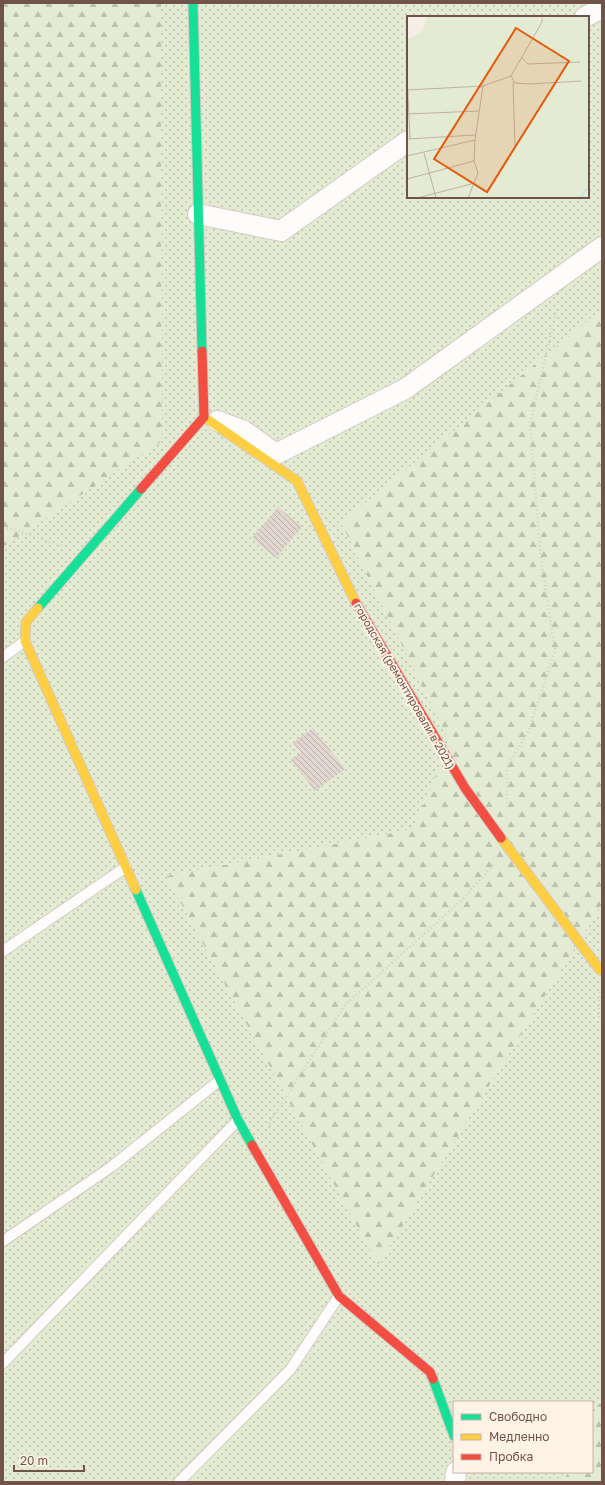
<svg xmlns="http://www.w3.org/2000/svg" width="605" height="1485" font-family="'Golos Text',sans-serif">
<defs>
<pattern id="forest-firs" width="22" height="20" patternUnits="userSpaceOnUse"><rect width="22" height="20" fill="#e3ebd2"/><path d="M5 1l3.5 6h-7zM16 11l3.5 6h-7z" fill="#bcc1ac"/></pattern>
<pattern id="garden-dots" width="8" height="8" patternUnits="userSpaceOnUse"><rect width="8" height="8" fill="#e3ebd2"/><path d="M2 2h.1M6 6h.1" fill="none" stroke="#bcc1ac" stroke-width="1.8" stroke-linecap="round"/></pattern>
<pattern id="building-back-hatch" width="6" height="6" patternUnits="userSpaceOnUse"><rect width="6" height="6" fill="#e1d6cf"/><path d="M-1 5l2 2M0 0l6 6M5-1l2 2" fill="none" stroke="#bbb0aa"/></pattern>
</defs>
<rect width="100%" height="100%" fill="#f5eee7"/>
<path fill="url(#forest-firs)" d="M3,3H161L162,442L3,547Z
M602,309V904L378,1265L166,876L413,829L450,742L341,523Z
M602,1398V1482H563L568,1472H592V1419Z"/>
<path fill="url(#garden-dots)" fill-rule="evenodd" d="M161,3H602V309L341,523L450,742L413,829L166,876L378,1265L602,904V1398L592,1419V1402H454V1472H568L563,1482H3V547L162,441ZM408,17H588V197H408Z"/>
<path fill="url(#building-back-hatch)" d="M278,507L302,527L276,558L252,538Z
M313,728L345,769L315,791L291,760L301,752L293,743Z"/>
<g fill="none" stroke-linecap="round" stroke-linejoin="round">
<g stroke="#d4cac4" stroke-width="12">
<path id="lane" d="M3,657L25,641
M3,951L126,867
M3,1241L111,1167L220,1080
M3,1363L238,1120
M179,1482L290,1370L339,1296"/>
</g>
<g stroke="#d4cac4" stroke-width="22">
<path id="street" d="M585,17L602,8
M198,214L281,231L408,141
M217,421L244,431L276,454L405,389L602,247
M455,1482L456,1472"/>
</g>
<g stroke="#d4c9c4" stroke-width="11">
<path id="fast" d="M193,3L202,351
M38,608L141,489
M136,890L238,1120L252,1145
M433,1379L454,1436"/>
</g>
<g stroke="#d4c9c4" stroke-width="11">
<path id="slow" d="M204,417L297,481L356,603
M38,608L26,622L25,641L136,890
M501,838L600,970"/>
</g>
<g stroke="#d4c9c4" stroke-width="11">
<path id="jam" d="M141,489L204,417L202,351
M356,603L465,788L501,838
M252,1145L339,1296L430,1372L433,1379"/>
</g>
<path stroke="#d7ccc9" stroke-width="2.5" stroke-dasharray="1 3" stroke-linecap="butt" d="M3,529L9,528L62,546
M507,807V767L528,732L555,651L541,559L530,424L557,307
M600,992L599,1016L602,1023
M269,1128L270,1122L345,1005L463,899L493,865"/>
<use href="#lane" stroke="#fefcfb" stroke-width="10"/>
<use href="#street" stroke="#fefcfb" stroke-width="20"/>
<use href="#fast" stroke="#16e098" stroke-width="9"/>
<use href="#slow" stroke="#ffcf43" stroke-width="9"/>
<use href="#jam" stroke="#f24e42" stroke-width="9"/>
</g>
<g text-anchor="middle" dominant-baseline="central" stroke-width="4" stroke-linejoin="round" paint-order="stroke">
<g font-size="11" fill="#715349" stroke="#fef3e6">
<text transform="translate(405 686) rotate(60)">городская (ремонтировали в 2021)</text>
</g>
</g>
<g transform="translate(407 16)">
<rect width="182" height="182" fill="#f5eee7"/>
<path d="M20,0H131L133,5L99,60H76L0,48V24L16,15ZM140,0H182V144L172,96L72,144L75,98L108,102L110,77L179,68ZM139,129L182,144V182H128L126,173ZM93,163V182H64Z" fill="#e3ebd2"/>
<path d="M140,0L164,8L172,26L180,68L110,77L108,102L100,108L75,99L72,144L172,95L182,144L139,130L126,172L128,182H93V163L64,182H0V48L75,60H99L133,5Z" fill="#e3ebd2"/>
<path fill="none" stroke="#c9e6e5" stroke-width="2" d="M173,182L182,170"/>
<path fill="none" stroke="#c0b0a8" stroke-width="1" d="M115,42L121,48L173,46M0,57L3,123M104,60L108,67L123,68L174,65M106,66L108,131M0,74L76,70M0,98L72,95M0,123L69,119M17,137L29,182M0,140L68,124M0,163L67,145M10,182L68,167M61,182L71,157L67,145L68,124L76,70L104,60L135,6V0"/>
<path fill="#e8590c" fill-opacity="0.15" stroke="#e8590c" stroke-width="2" d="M109,12L162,45L80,176L27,143Z"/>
<rect width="182" height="182" fill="none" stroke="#715349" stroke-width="2"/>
</g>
<rect width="605" height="1485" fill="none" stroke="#715349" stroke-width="8"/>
<rect x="453" y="1401" width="140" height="72" fill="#fef3e6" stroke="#c6b3a7"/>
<rect x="461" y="1414" width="20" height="6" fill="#16e098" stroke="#c6b3a7"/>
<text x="489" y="1421" font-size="12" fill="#715349">Свободно</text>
<rect x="461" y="1434" width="20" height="6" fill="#ffcf43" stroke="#c6b3a7"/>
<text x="489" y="1441" font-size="12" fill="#715349">Медленно</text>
<rect x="461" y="1454" width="20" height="6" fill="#f24e42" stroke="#c6b3a7"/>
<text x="489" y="1461" font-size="12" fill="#715349">Пробка</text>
<path d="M14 1465v6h70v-6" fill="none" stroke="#715349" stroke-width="2"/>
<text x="20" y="1465" font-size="12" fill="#715349" stroke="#fef3e6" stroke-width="3" paint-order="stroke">20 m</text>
</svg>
